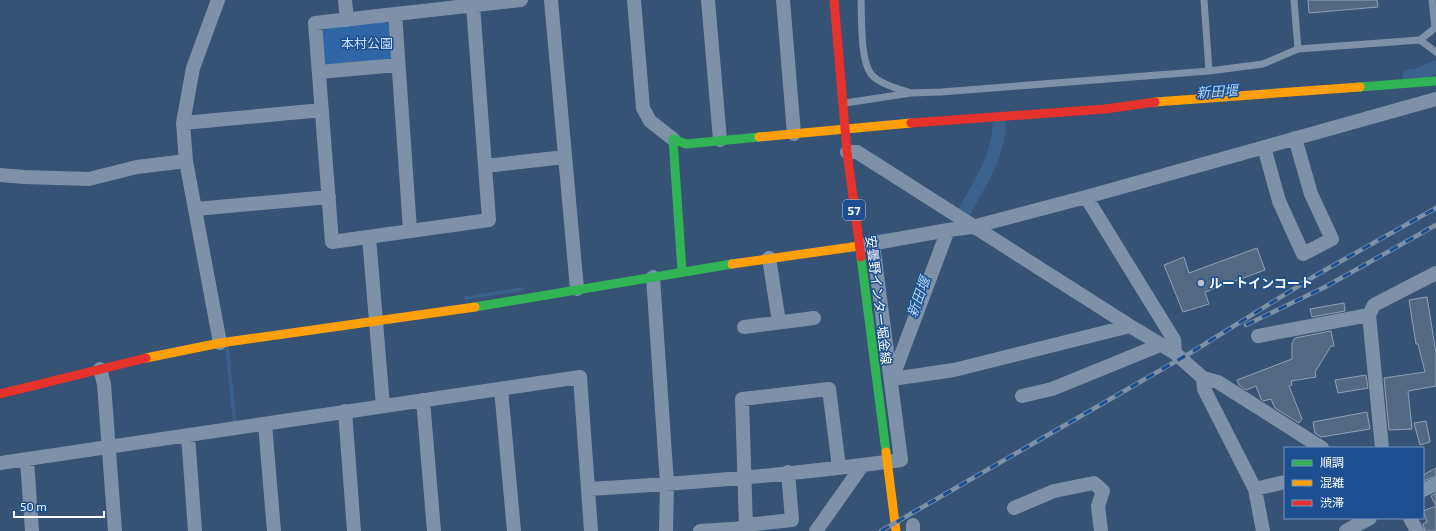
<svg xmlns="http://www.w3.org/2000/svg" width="1436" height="531" font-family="'Exo 2','Noto Sans JP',sans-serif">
<rect width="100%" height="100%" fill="#365274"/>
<path fill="#2f66a5" d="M383,20L389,26L392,57L386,62L329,67L324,62L321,33L328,27Z"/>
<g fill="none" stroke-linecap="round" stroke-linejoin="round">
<path stroke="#3b618d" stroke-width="3.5" d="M866,237L889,234
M466,298L523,289
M227,347L235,425"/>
<path stroke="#3b618d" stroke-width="13" d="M1409,76L1417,75L1436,67
M963,214C979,184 1000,155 999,121"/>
</g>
<path fill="#526984" stroke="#92a2b6" d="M1308,0H1377L1378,7L1309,13Z
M1257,248L1265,270L1205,292L1209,304L1183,312L1164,265L1184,257L1189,273Z
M1427,297L1436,353V386L1408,391L1412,429L1389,430L1384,378L1425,372L1418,344H1416L1409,300Z
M1344,303L1345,311L1312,317L1310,309Z
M1331,331L1334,346H1331L1315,372L1316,377L1291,381L1292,385L1289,386L1302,419L1299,423L1275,408L1271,399L1263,401L1261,399L1256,386L1246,390L1239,385L1237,380L1292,359V343L1295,338Z
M1366,375L1368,388L1338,393L1335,380Z
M1367,412L1370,429L1321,437L1315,433L1313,422Z
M1426,421L1430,442L1420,445L1414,423Z
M1436,468V476L1423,481V475Z
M1436,493V531H1425L1423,524L1427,522L1423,511L1436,506L1431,496Z"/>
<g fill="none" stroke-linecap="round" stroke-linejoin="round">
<path stroke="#7d92a8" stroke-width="7" d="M861,0C862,20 860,59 871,74C879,84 899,89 911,93
M1204,0L1209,71
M1294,0L1298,49
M1420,40L1436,52
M845,103L911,93L941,92L1209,71L1263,64L1298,49L1420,40L1435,28L1432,0"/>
<path stroke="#7d92a8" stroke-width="14" d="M218,0L193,68L183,123L186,161L220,343
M345,0L347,20
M521,0L315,23L332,242L489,220L485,166L565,157
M551,0L577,289
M634,0L643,108L650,121L673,139
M708,0L720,140
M783,0L794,134
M473,5L485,166
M395,14L410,230
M319,72L398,65
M183,123L322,110
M1264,147L1279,201L1303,254L1332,239L1311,194L1295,138
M847,152H857L1130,326L1175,353L1203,378L1218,382L1322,448
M0,175L24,177L89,179L137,167L186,161
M1086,197L1174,340L1175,353
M196,209L329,197
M369,237L383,406
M864,245L948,230
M769,258L779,322
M653,277L667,484L666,531
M744,327L814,318
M1258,336L1369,315
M100,369L104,384L115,531
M1203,378L1204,389L1255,489L1263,531
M892,379L948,230L972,227L1086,197L1436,99
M892,379L954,370L1130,326
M501,389L514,531
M1022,396L1052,389L1160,345
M423,400L434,531
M345,411L354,531
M265,424L274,531
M188,435L195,531
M1382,448L1369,315L1374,305L1436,273
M27,460L32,531
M0,463L580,377L591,531
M589,489C693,483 798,474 901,460L873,244
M1255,489L1285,482
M1423,490L1436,484
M1014,508L1054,491L1094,483L1103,491L1098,506L1101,531
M1410,518L1417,531
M746,525L792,520L788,472
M913,525V531
M700,531L746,528L742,399L829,389L839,467
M816,531L862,466
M1346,531L1370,518"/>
<path stroke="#30b455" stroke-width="9" d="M1360,87L1436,81
M861,257L886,452
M682,271L673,139L686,144L759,137
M475,307L732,264"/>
<path stroke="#ff9f0a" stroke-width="9" d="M1155,102L1360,87
M759,137L911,123
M732,264L859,246
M146,358L220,343L475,307
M886,452L896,531"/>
<path stroke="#e5322d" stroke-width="9" d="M834,0L847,152L861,257
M911,123L1105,109L1155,102
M0,394L146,358"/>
<g stroke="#7e92a7" stroke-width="4.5">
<path id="rail" d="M1246,325L1325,287L1436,225
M881,531L1192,352L1318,274L1436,208"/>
</g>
<use href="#rail" stroke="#1b4f8f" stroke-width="3" stroke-dasharray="9" stroke-linecap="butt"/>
</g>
<circle fill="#b9c2ce" stroke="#1b4f8f" stroke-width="1.5" cx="1201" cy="283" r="4"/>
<g text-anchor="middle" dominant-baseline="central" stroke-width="3" stroke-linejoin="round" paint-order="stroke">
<rect fill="#1b4f8f" stroke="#bbcadd" stroke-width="1" x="843" y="200" width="22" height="20" rx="3"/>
<g font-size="12" font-weight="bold" fill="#fff">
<text x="854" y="210">57</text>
</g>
<g font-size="13" fill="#cfe3fa" stroke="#1b4f8f">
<text x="367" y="43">本村公園</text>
</g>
<g font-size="13" font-weight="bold" fill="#fff" stroke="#1b4f8f" text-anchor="start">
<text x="1209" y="283">ルートインコート</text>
</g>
<g font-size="13" fill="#fff" stroke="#1b4f8f">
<text transform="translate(879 300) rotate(83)">安曇野インター堀金線</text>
</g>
<g font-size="14" font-style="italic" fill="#b5d3f5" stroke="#1b4f8f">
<text transform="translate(1217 91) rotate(-4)">新田堰</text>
<text transform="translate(918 297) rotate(-70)">新田堰</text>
</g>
</g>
<rect x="1284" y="447" width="140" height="72" fill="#1b4f8f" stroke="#7695bc"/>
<rect x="1292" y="460" width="20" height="6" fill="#30b455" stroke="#7695bc"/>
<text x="1320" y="467" font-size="12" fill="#ffffff">順調</text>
<rect x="1292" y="480" width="20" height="6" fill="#ff9f0a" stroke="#7695bc"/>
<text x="1320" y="487" font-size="12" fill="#ffffff">混雑</text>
<rect x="1292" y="500" width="20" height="6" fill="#e5322d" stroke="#7695bc"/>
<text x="1320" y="507" font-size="12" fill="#ffffff">渋滞</text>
<path d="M14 511v6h90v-6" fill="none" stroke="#ffffff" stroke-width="2"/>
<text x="20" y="511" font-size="12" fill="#ffffff" stroke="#1b4f8f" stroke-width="3" paint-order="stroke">50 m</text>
</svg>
